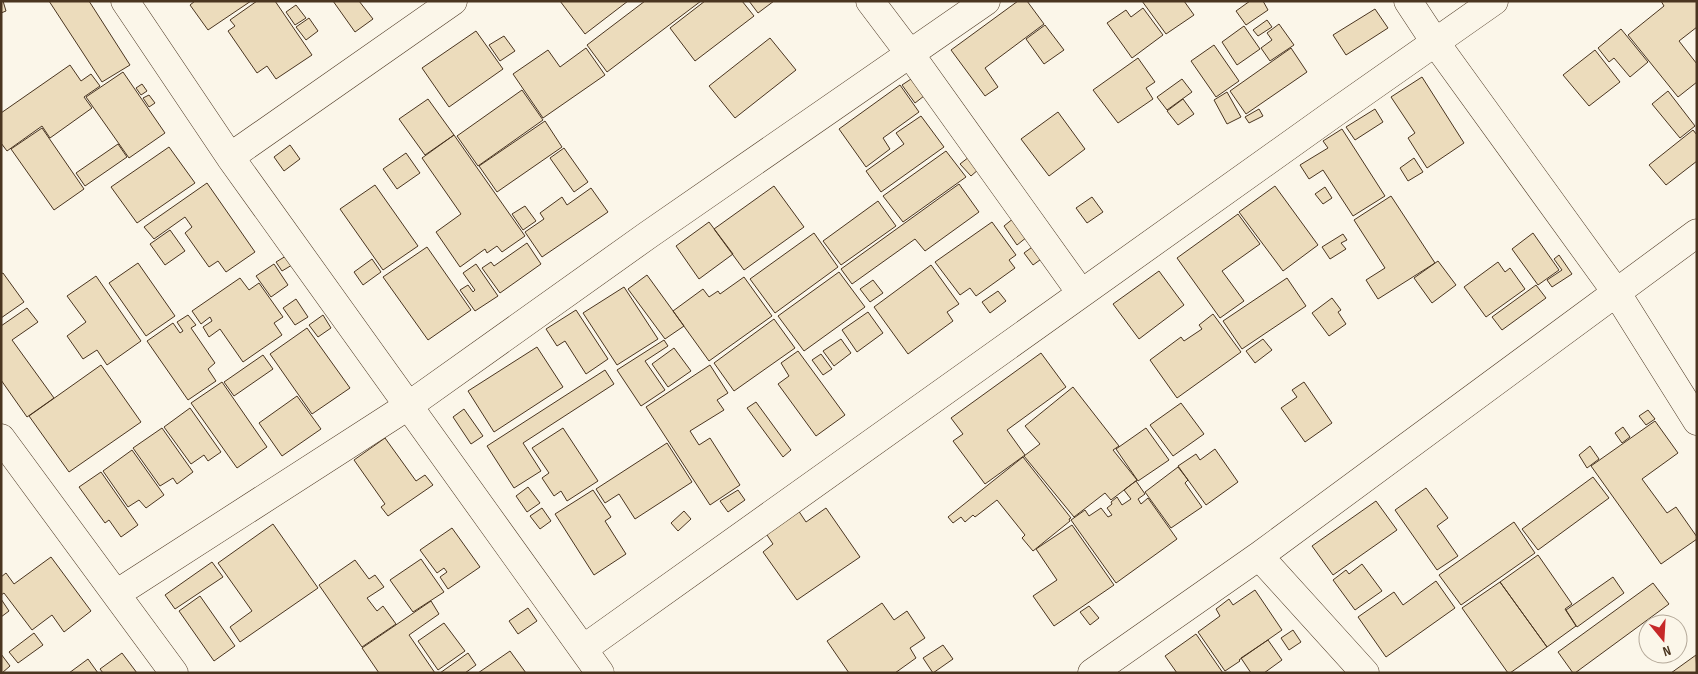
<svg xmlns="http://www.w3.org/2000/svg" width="1698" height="674" font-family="'Sofia Sans Condensed',sans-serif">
<rect width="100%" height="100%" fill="#fbf6e9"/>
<path fill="#ecdcbc" stroke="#4a3520" d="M1,1H3L6,11L1,13Z
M49,1H89L130,65L102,82Z
M195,1H251L208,30L190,5Z
M257,1H275L312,55L276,79L267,66L257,73L228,31L235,26L230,20Z
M333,1H359L373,19L355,32Z
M560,1H628L585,34Z
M645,1H701L607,72L587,45Z
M705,1H742L754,16L695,61L670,28Z
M749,1H774L758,13Z
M1018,1H1027L1044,24L985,68L998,87L985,96L951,50Z
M1142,1H1184L1194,15L1166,34Z
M1250,1H1263L1268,10L1246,25L1236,11Z
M1661,1H1697V27L1679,41L1697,64V82L1678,97L1628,35L1664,6Z
M296,5L306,18L295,25L286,12Z
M1143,8L1163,35L1132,58L1107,23L1126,10L1131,17Z
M1375,9L1388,28L1346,55L1333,35Z
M309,18L318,31L306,40L296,27Z
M1267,20L1272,27L1258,36L1253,30Z
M1279,24L1294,45L1270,61L1261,48L1272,40L1267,33Z
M1045,25L1064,50L1044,64L1026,39Z
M1244,26L1260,49L1237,65L1222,42Z
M1621,29L1648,62L1630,77L1614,58L1609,62L1598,48Z
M476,31L503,69L449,107L422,68Z
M504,36L515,51L500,61L489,45Z
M770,38L796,70L735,118L709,86Z
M1214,45L1239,81L1216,97L1191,61Z
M586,48L605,75L543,118L513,74L548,50L560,67Z
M1291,48L1307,72L1246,114L1230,91Z
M1595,50L1620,82L1589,106L1563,75Z
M1138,58L1155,82L1146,88L1153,99L1118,123L1093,90Z
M70,65L81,81L91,74L100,86L84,97L92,108L50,138L42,126L7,151L1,143V113Z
M123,72L165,133L129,158L86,97Z
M1422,77L1464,143L1427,168L1408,138L1415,133L1391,97Z
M911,79L924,96L915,103L902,85Z
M1182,79L1192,92L1167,110L1157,97Z
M142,84L147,91L141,95L136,88Z
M900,85L919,112L883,138L890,149L866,167L839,129Z
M522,90L543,120L478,166L457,136Z
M1668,91L1695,126L1680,138L1652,104Z
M1227,92L1241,117L1227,124L1214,100Z
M149,95L155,103L149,107L143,98Z
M428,99L454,135L425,155L399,119Z
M1183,99L1194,114L1178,125L1167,111Z
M1259,109L1263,116L1249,123L1245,117Z
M1375,109L1383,122L1355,140L1346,127Z
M1058,112L1085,149L1049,176L1021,139Z
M921,116L944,147L881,192L866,171L904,144L896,133Z
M545,121L562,147L497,192L479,166Z
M42,128L84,189L54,210L11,149Z
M1342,129L1385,196L1353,216L1323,170L1309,179L1300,165L1328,148L1323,141Z
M1693,130L1697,135V161L1666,185L1649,165Z
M454,135L525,236L502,252L497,246L487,253L485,249L460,267L436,232L461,214L422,158Z
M118,144L127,157L85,186L76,173Z
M290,145L300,159L284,171L274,157Z
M169,147L195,183L137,223L111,187Z
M564,148L588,182L574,192L550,158Z
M946,151L966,177L903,222L883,196Z
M406,153L420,173L397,189L383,169Z
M969,157L979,169L971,176L960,164Z
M1414,158L1423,172L1408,181L1400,168Z
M207,183L255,252L226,272L218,261L209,267L185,233L192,227L185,217L154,239L144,227Z
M959,184L979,212L925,251L915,239L852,284L841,269Z
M375,185L418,246L383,270L340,209Z
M774,186L804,227L744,270L714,229Z
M1275,186L1318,245L1283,271L1239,212Z
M1325,187L1332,198L1323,204L1315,194Z
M591,188L608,212L542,257L525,232L544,219L540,213L562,197L567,205Z
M1391,196L1435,263L1378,299L1366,280L1385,268L1354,220Z
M1092,197L1103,212L1087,223L1076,208Z
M878,201L896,226L841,265L823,241Z
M525,206L536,221L523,230L512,214Z
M1238,214L1260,244L1222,271L1244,301L1220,318L1177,258Z
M1014,218L1027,237L1017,245L1004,226Z
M709,222L733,254L699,279L676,246Z
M992,222L1016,255L1009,260L1015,268L976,296L970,288L960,295L935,262Z
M170,230L185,251L165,265L150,244Z
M814,233L838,267L775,313L750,279Z
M1533,233L1559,270L1538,285L1512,249Z
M1343,234L1347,240L1341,243L1346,249L1330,259L1322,247Z
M527,243L541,264L500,293L482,268L491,262L494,266Z
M1035,245L1044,257L1033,265L1024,253Z
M427,247L471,310L428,340L383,277Z
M1559,255L1572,274L1552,287L1547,280L1562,270L1554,259Z
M286,256L292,265L282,271L276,262Z
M372,259L381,272L363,285L354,272Z
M1438,261L1456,285L1432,303L1414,278Z
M1498,262L1505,272L1510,268L1525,289L1486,317L1464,287Z
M138,263L175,316L146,336L109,283Z
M274,264L288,285L271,297L256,276Z
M476,264L498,296L475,311L460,290L468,285L473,292L475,290L463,273Z
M931,265L959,304L947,312L953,321L908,354L874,307Z
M1159,271L1184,305L1139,339L1113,304Z
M839,272L865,307L804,351L778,316Z
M3,273L24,302L1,318V274Z
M647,275L684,326L665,339L628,289Z
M96,276L141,341L107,365L97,350L83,359L67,336L86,322L67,296Z
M744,277L772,316L709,361L673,311L703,289L709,297L718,291L720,294Z
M240,278L249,290L259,283L283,317L274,323L282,335L243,362L220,329L209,337L203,327L212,321L210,317L201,324L192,311Z
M1287,278L1306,306L1242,349L1223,321Z
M873,280L883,293L870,302L860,289Z
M1536,285L1546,298L1502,330L1492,317Z
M624,287L658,339L617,365L583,313Z
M998,291L1006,301L990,313L982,302Z
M1332,298L1341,310L1338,312L1346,324L1329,336L1312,313Z
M296,299L308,317L295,325L283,308Z
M27,308L38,322L12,340L54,398L27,417L1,380V326Z
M576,310L608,359L586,374L565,341L557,346L546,329Z
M868,312L883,333L857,352L842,330Z
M1213,314L1241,352L1177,398L1150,360L1181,337L1184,341L1202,329L1199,325Z
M188,315L196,325L191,328L215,363L208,369L216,381L188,400L147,341L173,323L180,333L183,331L177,322Z
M323,315L331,328L318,337L309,325Z
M774,319L795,348L734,391L714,363Z
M307,328L350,388L312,414L270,354Z
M841,339L851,353L834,366L823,351Z
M1263,339L1272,350L1255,363L1246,351Z
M664,340L668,346L645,361L665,390L641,406L617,370Z
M537,347L563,387L494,432L468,391Z
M674,348L691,371L668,387L652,364Z
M798,351L845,415L816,436L778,384L789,376L781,363Z
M1041,353L1066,387L1007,430L1025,455L985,484L953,441L963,434L951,418Z
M821,354L832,369L823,375L812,360Z
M263,355L273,369L234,396L224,382Z
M101,365L141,422L69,472L29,416Z
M710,365L728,393L717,400L724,410L690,431L699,445L710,438L740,485L710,505L646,407Z
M605,370L614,384L523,443L541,471L514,488L487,446Z
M222,382L267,447L237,468L191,403Z
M1304,382L1332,423L1305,442L1281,408L1297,397L1292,390Z
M1073,387L1119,446L1113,450L1137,480L1111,500L1105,493L1074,517L1024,456L1040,444L1025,426Z
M297,396L321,429L282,456L259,423Z
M756,402L791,450L783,457L747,408Z
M1181,403L1204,434L1173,456L1150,425Z
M190,408L221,452L208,461L204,455L191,464L164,427Z
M464,409L483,436L471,444L453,417Z
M1648,410L1655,419L1646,425L1639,416Z
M1655,421L1678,453L1642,479L1667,513L1676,507L1697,537V539L1661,564L1591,466Z
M1623,427L1630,437L1622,443L1615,433Z
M162,428L193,472L177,484L173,478L160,486L133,448Z
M563,428L598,481L567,501L561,491L554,496L542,478L549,473L532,448Z
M1146,428L1169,460L1138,481L1116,449Z
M385,438L416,481L425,475L433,485L388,516L381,507L385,504L354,460Z
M667,443L692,482L635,519L619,494L605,503L596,489Z
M1590,446L1599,459L1587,468L1579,455Z
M1215,449L1238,482L1206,505L1178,466L1196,454L1200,460Z
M132,450L164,495L146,508L139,500L128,507L103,471Z
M1023,457L1071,518L1069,519L1070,521L1033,551L1022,538L1025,535L997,500L975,517L973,515L965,522L961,517L953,523L948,517Z
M1178,467L1188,480L1185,483L1202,507L1171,528L1145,492Z
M101,472L138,525L121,537L109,520L105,523L79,487Z
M1593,477L1609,498L1538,550L1522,529Z
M1136,481L1145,494L1138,499L1141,504L1148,498L1177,539L1116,583L1071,520L1085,510L1089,516L1101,508L1108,517L1112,515L1107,508L1112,504L1111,502L1117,497L1122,505L1131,499L1124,490Z
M528,487L540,503L527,512L516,496Z
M1426,488L1448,518L1437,526L1458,556L1437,570L1395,510Z
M593,490L611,517L605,521L626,554L594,575L555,514Z
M738,490L745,500L728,512L720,501Z
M1376,501L1397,530L1333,575L1312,546Z
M796,507L806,522L826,508L860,557L797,600L763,552L773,544L763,529Z
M542,508L551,521L540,529L530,516Z
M684,511L691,519L678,531L671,523Z
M1514,522L1535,553L1461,605L1439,575Z
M273,524L318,588L240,642L230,627L252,611L218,563Z
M1072,525L1114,585L1054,626L1033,596L1057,580L1036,549Z
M452,528L480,567L448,589L440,577L447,572L444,568L437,573L420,550Z
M1538,555L1572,604L1565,609L1576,626L1547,647L1500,582Z
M51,557L91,611L64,632L52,615L32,630L4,593L1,595V577L6,573L14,584Z
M421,559L444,592L413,612L390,580Z
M355,560L369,579L375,575L384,587L367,598L377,611L383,606L396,624L362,647L319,585Z
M212,562L223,577L175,609L165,595Z
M1362,564L1382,591L1355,610L1333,580L1346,570L1349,574Z
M1613,577L1624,593L1577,627L1566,610Z
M1436,581L1455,608L1386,657L1358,617L1394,592L1403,605Z
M1500,582L1547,647L1510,673H1508L1462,608Z
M1653,583L1669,604L1575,673H1573L1558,652Z
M1255,590L1282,630L1239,660L1240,661L1225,671L1198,632L1220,616L1216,609L1229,599L1233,605Z
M200,596L235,646L214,661L179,611Z
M1,599L9,611L1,617Z
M431,601L439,614L409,635L435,673H379L362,648Z
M882,603L894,620L907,611L925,638L910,648L916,658L895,673H849L827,641Z
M1089,606L1099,618L1090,625L1080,612Z
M528,608L537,621L518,634L509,621Z
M444,623L465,651L438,670L418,641Z
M1293,630L1301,642L1289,650L1281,638Z
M34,633L43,645L18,663L9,652Z
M1196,634L1223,673H1177L1165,656Z
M1268,640L1282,660L1264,673H1251L1241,658Z
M943,645L953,659L933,673L923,658Z
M510,651L526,673H478Z
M122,653L137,673H103L100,669Z
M468,653L476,665L465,673H440Z
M1,654L10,666L2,673H1Z
M1696,655L1697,673H1671Z
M88,659L98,673H69Z"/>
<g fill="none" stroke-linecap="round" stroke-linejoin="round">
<g stroke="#4a3520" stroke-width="29">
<path id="minor" d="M125,1L230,157L600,673
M870,1L910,54L1081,293
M1408,1L1435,42L1616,292L1697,421
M230,157L453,1
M1,438L174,673
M1259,556L1365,673
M116,594L408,406L648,235L986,1
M583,649L1333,114L1494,1
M1092,673L1259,556L1697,233"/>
</g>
<use href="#minor" stroke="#fbf6e9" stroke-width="28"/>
</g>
<rect width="1698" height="674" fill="none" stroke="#4a3520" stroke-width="5"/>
<g transform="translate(1663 639) rotate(162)"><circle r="24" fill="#fbf6e9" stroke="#b4a999"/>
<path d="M0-4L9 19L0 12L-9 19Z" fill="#c62828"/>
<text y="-8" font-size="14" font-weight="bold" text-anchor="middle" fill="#4a3520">N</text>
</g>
</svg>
